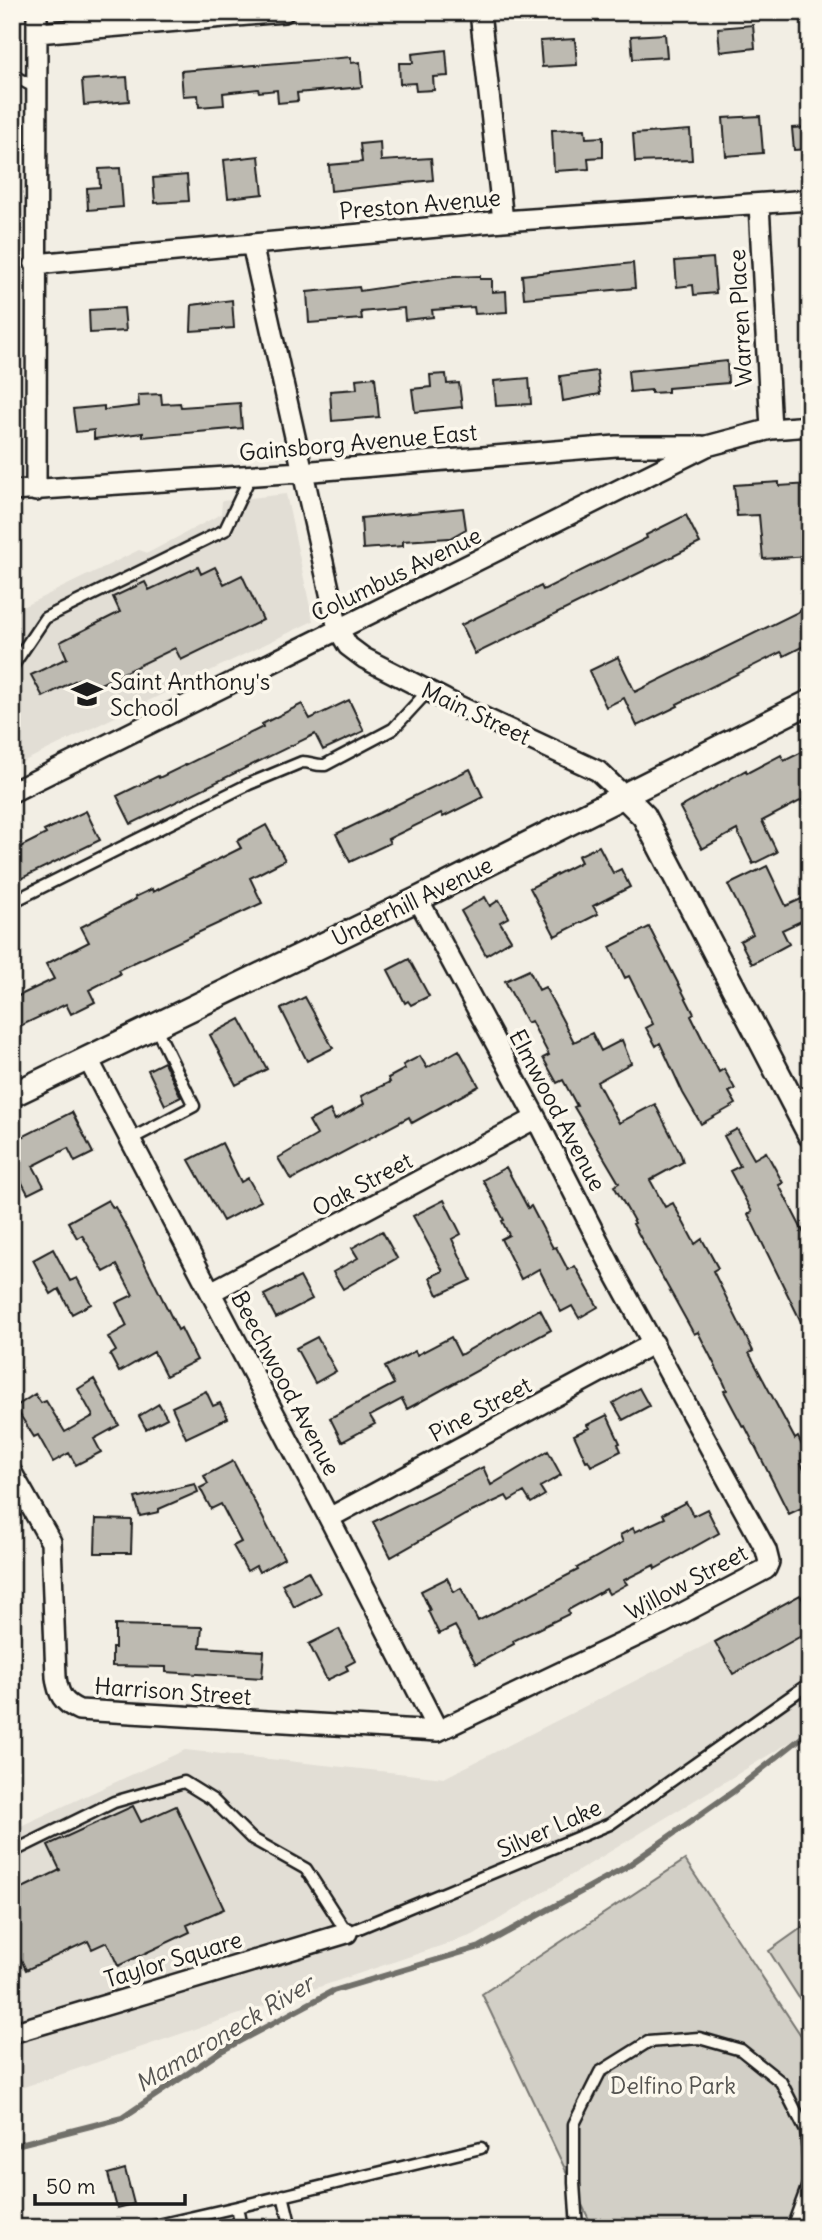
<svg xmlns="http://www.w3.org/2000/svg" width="822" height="2240" font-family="Delius,sans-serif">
<rect width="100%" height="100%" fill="#f2eee4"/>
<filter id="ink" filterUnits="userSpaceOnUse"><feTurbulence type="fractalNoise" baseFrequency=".0143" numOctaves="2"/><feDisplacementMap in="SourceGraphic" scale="14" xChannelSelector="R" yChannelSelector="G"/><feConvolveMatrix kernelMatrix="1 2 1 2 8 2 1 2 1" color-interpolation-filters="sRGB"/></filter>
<g filter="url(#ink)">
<path fill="#e2ded5" d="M12,12H18L17,267H12Z
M286,494L313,621L12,767V612L139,550L148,553L221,514L222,501Z
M810,1592V1730L473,1935L12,2091V1830L185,1750L444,1778Z"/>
<path fill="#d2cfc6" stroke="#777671" stroke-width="2" d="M685,1860L810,2049V2228H593L482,1994Z
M810,1922V2015L769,1951Z"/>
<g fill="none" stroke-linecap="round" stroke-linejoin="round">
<path stroke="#716f6b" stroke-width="6" d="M12,2146L122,2118L221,2051L333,1991L480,1947L626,1867L734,1791L810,1731"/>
</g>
<path fill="#bdbab1" stroke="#1c1c1c" stroke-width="2" d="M753,25L755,48L720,52L718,28Z
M665,34L667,57L633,59L631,36Z
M575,39L577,65L542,67L540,41Z
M446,50L448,76L433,77L434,90L416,91L415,83L400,84L399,63H413L412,54Z
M351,57V63L360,62L362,87L297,93L298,101L278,103L277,90L259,92L258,89L223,93L224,105L199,107L198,95L183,96L181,71Z
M127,77L129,101L84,105L82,80Z
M760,116L763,153L726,156L723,118Z
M810,127V149L794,150L792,128Z
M585,129L586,138L603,137V157L588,158L589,169L554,171L552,130Z
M690,130L692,160L635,162L633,134Z
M380,142L381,161L431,158L433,180L331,191L329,165L362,162L360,144Z
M259,156L263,194L228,198L224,160Z
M120,168L123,207L88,210L87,188L100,187L99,169Z
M187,175L189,201L155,203L153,178Z
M713,258L716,293L694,295L693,285L677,287L675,261Z
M633,263L635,288L524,298L522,275Z
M480,276V279H492V292L506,291L507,312L475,314L474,307L432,310L433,317L405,320L404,308L361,312L362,319L309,323L307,292L359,287L360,291L454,277Z
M232,300L234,328L191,331L192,305Z
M124,308L126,331L90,333L89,310Z
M727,361L728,383L668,388V392L651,393V390L630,392L628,371Z
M597,371L600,394L563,401L560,376Z
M446,374L447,384L459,383L462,407L415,412L412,389L431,387L430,375Z
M375,377L379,417L332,421L330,391L357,389L356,379Z
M529,378L531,404L496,406L494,381Z
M161,394L162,404L180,403L181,407L240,403L242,428L143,437V433L94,439V430L76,432L73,409L104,406V410L139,406L138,395Z
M779,482V486L810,484V556L763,559L759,515L737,516L734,485Z
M463,508L466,529L450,538L403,541V546L363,549L361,518Z
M686,515L700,543L475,654L461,625L541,586L543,590L647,538L646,535Z
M198,567L201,574L215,567L224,584L242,575L263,620L181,660L175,648L84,692L78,679L43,697L31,675L67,658L60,642L120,612L113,597L145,582L149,590Z
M810,606V643L784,656L781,652L677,704L678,706L637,726L624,698L606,707L589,671L618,657L635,692Z
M349,700L364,731L323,750L315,734L131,824L117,796L158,776L159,778L263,727L262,724L302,704L310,719Z
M810,748V796L762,821L777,852L753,864L737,830L702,849L680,808L746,770L747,773L781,755L784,761Z
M470,769L483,797L443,817L441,813L388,839L390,843L350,862L336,834Z
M86,811L100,840L12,883V851L46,834L44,831Z
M266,825L285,860L250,878L262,903L118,970L120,974L89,990L95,1002L71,1014L66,1004L12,1030V999L54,979L46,964L89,942L81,927L136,899L135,897L152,889L153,892L241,848L237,841Z
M599,846L613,873L621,869L630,887L593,906L598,914L555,936L530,888L581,862L578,856Z
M767,866L786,906L810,895V917L782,930L789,944L752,964L740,941L753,934L728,885Z
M485,897L490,906L499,900L509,917L500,922L511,940L486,955L461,911Z
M649,927L694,1014L691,1016L719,1072L724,1069L735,1089L729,1092L736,1104L701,1124L683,1093L660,1043L656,1046L646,1028L653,1024L629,976L625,978L610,947Z
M409,959L429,996L411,1005L408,1001L405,1003L388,970Z
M529,970L539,990L545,987L574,1042L592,1033L601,1051L622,1040L631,1063L597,1082L619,1123L655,1104L681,1155L683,1162L650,1180L665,1207L673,1203L695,1244L702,1239L718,1268L713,1271L753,1351L749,1353L795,1439L798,1437L808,1458L800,1461L810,1483V1504L789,1514L745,1426L743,1427L724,1391L727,1390L724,1383L698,1332L694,1334L633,1224L635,1223L614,1186L619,1183L574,1107L577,1106L563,1080L557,1083L543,1058L549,1055L531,1021L527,1023L505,981Z
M305,997L333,1048L307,1061L281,1009Z
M240,1019L267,1069L236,1085L210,1035Z
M459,1050L479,1086L412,1123L409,1117L291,1180L278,1158L317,1135L309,1121L330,1110L335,1120L364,1104L361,1096L390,1082L388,1078L405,1069L403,1065L420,1056L427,1068Z
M164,1062L181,1097L165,1105L148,1070Z
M72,1112L93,1153L75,1162L68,1148L33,1166L44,1186L28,1194L19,1177L12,1180V1142Z
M737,1129L754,1159L766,1152L783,1183L779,1185L810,1245V1340L748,1214L752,1212L730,1171L740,1166L724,1136Z
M222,1143L241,1182L248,1178L261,1201L223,1221L189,1160Z
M506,1167L528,1208L531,1206L553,1248L556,1247L568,1270L575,1266L598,1307L579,1318L572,1306L561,1312L539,1269L521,1279L501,1239L509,1235L502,1221L504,1220L483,1180Z
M108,1200L113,1208L115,1207L128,1230L178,1330L181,1328L197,1360L166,1376L154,1352L119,1372L110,1355L116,1351L108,1337L127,1326L116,1303L133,1295L117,1265L104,1272L82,1235L77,1238L68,1222Z
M444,1200L461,1234L452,1239L471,1280L438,1295L430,1277L443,1271L413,1216Z
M382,1231L397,1258L343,1289L333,1272L358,1258L352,1248Z
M53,1249L70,1281L77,1278L91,1304L72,1314L59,1289L51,1294L33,1260Z
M300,1277L312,1299L276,1318L264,1295Z
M540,1309L551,1330L407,1409L402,1399L370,1416L375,1424L342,1442L330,1418L394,1384L385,1367L415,1351L417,1355L451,1337L460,1355Z
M317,1337L336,1371L315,1383L296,1348Z
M94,1379L119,1425L94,1439L101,1452L76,1465L69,1453L53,1462L38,1435L34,1437L15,1407L35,1394L41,1403L46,1401L65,1432L93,1416L78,1389Z
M639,1388L649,1406L623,1420L613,1403Z
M206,1391L213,1406L220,1403L228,1418L186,1438L172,1407Z
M159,1404L167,1418L146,1429L139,1416Z
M607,1415L620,1443L618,1444L621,1451L591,1466L588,1460L586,1461L574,1435L589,1428L587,1425Z
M548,1451L561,1475L540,1487L545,1495L531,1503L524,1492L509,1501L506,1496L465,1515L391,1557L373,1522L483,1467L491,1485Z
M233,1461L284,1558L259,1572L256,1566L247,1571L233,1546L241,1542L221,1504L211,1509L200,1488L208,1484L204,1476Z
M195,1484L198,1492L159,1509V1512L140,1516L135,1498Z
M686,1502L693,1516L707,1509L719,1533L655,1569L654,1565L624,1580L627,1584L609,1594L606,1589L568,1610L569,1614L513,1641L514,1644L476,1664L455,1626L439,1634L428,1611L430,1610L421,1591L447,1578L454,1592L461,1588L478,1621L578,1570L577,1568L623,1542L620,1535L633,1528L635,1532L665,1518L663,1514Z
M96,1519L132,1520L131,1553H95Z
M308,1571L320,1593L294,1607L282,1584Z
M800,1595L810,1612V1631L733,1674L715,1642Z
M115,1625L202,1627L200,1647L264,1651L262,1678L166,1672V1667L112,1666V1648H115Z
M339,1629L355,1661L346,1666L348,1670L327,1680L309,1644Z
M133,1806L141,1822L176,1806L224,1909L187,1925L190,1932L118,1966L107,1942L92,1949L88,1941L26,1970L12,1941V1893L60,1870L48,1845Z
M125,2169L134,2204L117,2208L108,2174Z"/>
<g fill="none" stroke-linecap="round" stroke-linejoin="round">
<g stroke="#1c1c1c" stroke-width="15">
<path id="service" d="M12,75L36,88
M12,667L45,618L225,530L251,475
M12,902L249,784L302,762C311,762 316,766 325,765L393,729L428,691
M131,1139L194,1106L155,1026
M12,1852L114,1802L184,1782L213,1800L251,1838L306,1869L347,1933L610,1824L810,1683
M283,2195L291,2228
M145,2228L237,2207
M241,2228L237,2207L481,2148
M577,2228L574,2183V2124L600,2072L648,2042L699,2038L741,2050L781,2082L806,2131L810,2179L792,2228"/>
</g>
<g stroke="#1c1c1c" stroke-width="24">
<path id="minor" d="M480,12L503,221
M37,33L284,12
M759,204L771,429
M252,244L338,629L348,646L364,658L446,700L598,771L623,795
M35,264L503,221L810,200
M12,491L301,472L616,446H702
M36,491L37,12
M12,792L707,446L771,429L810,426
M418,899L536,1118L615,1274L766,1550L769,1562L766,1569L662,1624L438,1731
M88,1059L329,1518L438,1731
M211,1292L536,1118
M12,1473L51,1542L56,1677C58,1694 63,1703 79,1710L438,1731
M329,1518L654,1343
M12,2033L347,1933"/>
</g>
<g stroke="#1c1c1c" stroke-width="28">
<path id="tertiary" d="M623,795L644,816L810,1135
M12,1095L418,899L810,702"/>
</g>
<use href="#service" stroke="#fbf7ec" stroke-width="10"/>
<use href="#minor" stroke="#fbf7ec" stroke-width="19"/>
<use href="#tertiary" stroke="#fbf7ec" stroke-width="23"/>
</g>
</g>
<defs>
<g id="school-bare" transform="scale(2.415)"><path d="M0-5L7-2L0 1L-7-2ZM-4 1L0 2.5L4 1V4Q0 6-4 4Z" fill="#1c1c1c" stroke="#fbf7ec" stroke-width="2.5" paint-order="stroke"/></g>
</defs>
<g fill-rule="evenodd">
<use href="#school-bare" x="87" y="694"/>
</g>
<g text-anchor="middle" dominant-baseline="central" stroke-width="7" stroke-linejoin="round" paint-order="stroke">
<g font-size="23" fill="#1c1c1c" stroke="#fbf7ec">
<text transform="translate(420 204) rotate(-5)">Preston Avenue</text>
<text transform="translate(740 318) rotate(-93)">Warren Place</text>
<text transform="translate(358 442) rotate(-5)">Gainsborg Avenue East</text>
<text transform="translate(396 574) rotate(-26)">Columbus Avenue</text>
<text transform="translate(476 713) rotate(25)">Main Street</text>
<text transform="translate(412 901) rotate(-26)">Underhill Avenue</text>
<text transform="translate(558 1110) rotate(62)">Elmwood Avenue</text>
<text transform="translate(362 1184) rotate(-28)">Oak Street</text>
<text transform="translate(286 1383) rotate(62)">Beechwood Avenue</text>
<text transform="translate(480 1409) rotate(-28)">Pine Street</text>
<text transform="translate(686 1582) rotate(-28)">Willow Street</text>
<text transform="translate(173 1691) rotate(4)">Harrison Street</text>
<text transform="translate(549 1828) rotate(-24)">Silver Lake</text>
<text transform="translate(173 1959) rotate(-17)">Taylor Square</text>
</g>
<g font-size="23" fill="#1c1c1c" stroke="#fbf7ec" text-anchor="start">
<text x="110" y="681">Saint Anthony's<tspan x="110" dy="26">School</tspan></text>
</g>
<g font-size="23" fill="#53524f" stroke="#fbf7ec">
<text x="673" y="2085">Delfino Park</text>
</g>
<g font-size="24" font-style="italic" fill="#545351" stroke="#fbf7ec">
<text transform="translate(224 2033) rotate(-31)">Mamaroneck River</text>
</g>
</g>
<rect width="822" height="2240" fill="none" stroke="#fbf7ec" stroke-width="42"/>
<rect x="21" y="21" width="780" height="2198" fill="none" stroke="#1c1c1c" stroke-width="2.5" filter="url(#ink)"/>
<path d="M35 2194v10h150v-10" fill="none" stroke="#1c1c1c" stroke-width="3.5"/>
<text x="46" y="2194" font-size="21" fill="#1c1c1c" stroke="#fbf7ec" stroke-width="5" paint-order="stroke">50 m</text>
</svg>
